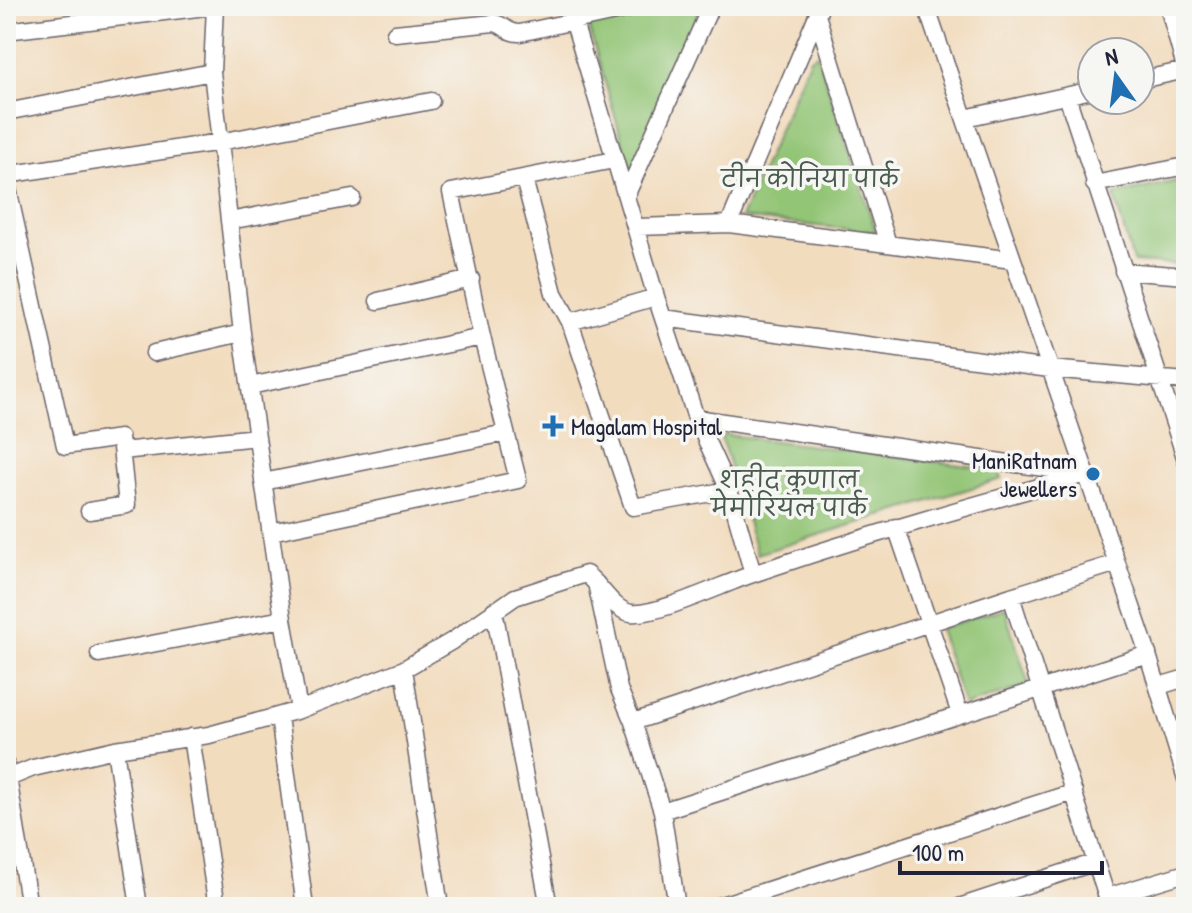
<svg xmlns="http://www.w3.org/2000/svg" width="1192" height="913" font-family="'Patrick Hand','Playpen Sans Deva',sans-serif">
<rect width="100%" height="100%" fill="#f6f6f2"/>
<filter id="ink" filterUnits="userSpaceOnUse"><feTurbulence type="fractalNoise" baseFrequency=".0125" numOctaves="2"/><feDisplacementMap in="SourceGraphic" scale="16" xChannelSelector="R" yChannelSelector="G"/><feConvolveMatrix kernelMatrix="1 2 1 2 8 2 1 2 1" color-interpolation-filters="sRGB"/></filter>
<filter id="wash" filterUnits="userSpaceOnUse"><feTurbulence type="fractalNoise" baseFrequency=".006" numOctaves="4" result="noise"/><feDisplacementMap in="SourceGraphic" scale="32" xChannelSelector="R" yChannelSelector="G"/><feGaussianBlur stdDeviation="1.8" result="paint"/><feColorMatrix in="noise" values="0 0 0 0 0 0 0 0 0 0 0 0 0 0 0 0 0 1.4 0 .05"/><feComposite in="paint" operator="in"/></filter>
<g filter="url(#wash)">
<rect width="100%" height="100%" fill="#f2dcbe"/>
<path fill="#93c576" stroke="#5a7458" stroke-width="2" d="M673,6H701L635,170L631,171L587,21Z
M817,54L876,232L741,218L810,58Z
M1186,179V265L1133,262L1114,195Z
M720,434L999,470L1001,479L757,554Z
M1004,608L1029,685L964,706L939,629Z"/>
</g>
<g filter="url(#ink)">
<g fill="none" stroke-linecap="round" stroke-linejoin="round">
<g stroke="#6b6369" stroke-width="19">
<path id="minor" d="M215,6L212,72L242,333L283,619L299,710
M569,6L656,297L696,418L729,490L753,574
M926,6L1144,642L1186,779
M1168,6L1186,71
M817,15L888,244
M6,31L214,6
M395,33L494,23C504,24 508,34 520,33L642,6
M1140,80L1186,70
M1067,96L1186,460
M6,112L212,72
M965,118L1092,90
M6,175L220,142L431,101
M524,179L554,293L570,322
M6,180L65,446L120,438L127,505L89,511
M1094,184L1186,166
M626,196L711,6
M229,221L352,198
M729,224L1013,260
M637,227L729,224L821,6
M1123,271L1186,276
M656,297L570,322L633,507L729,490
M378,301L471,279
M663,318L1050,369L1186,381
M154,353L242,333
M250,386L482,337L451,192L614,160
M696,418L1079,473
M122,451L257,437
M263,482L506,433
M896,527L960,714
M271,532L518,480L482,337
M596,583L619,689L633,722
M1011,596L1117,563
M494,610L549,907
M99,654L283,619
M404,669L440,907
M1159,686L1186,678
M279,717L305,907
M191,737L217,907
M115,749L139,907
M6,765L29,907
M6,779L33,768L115,749L209,735L299,710L404,669L452,641L515,597L586,574C601,585 613,610 631,613C657,616 725,583 753,574C863,536 974,505 1086,474
M662,811L1148,654
M1107,897L1186,873
M677,907L662,811L633,722L1011,596L1110,907
M715,907L1074,792
M959,907L1096,862"/>
</g>
<use href="#minor" stroke="#fff" stroke-width="16"/>
</g>
</g>
<g fill="#1f6fb2" stroke="#f6f6f2" stroke-width="3">
<path d="M549 414h8v8h8v8h-8v8h-8v-8h-8v-8h8z"/>
<circle cx="1093" cy="474" r="8"/>
</g>
<g text-anchor="middle" dominant-baseline="central" stroke-width="7" stroke-linejoin="round" paint-order="stroke">
<g font-size="24" fill="#4a5b50" stroke="#f6f6f2">
<text x="810" y="178">टीन कोनिया पार्क</text>
<text x="789" y="479">शहीद कुणाल<tspan x="789" dy="28">मेमोरियल पार्क</tspan></text>
</g>
<g font-size="24" fill="#22223b" stroke="#f6f6f2" text-anchor="start">
<text x="571" y="426">Magalam Hospital</text>
<text x="1077" y="460" text-anchor="end">ManiRatnam<tspan x="1077" dy="28">Jewellers</tspan></text>
</g>
</g>
<rect width="1192" height="913" fill="none" stroke="#f6f6f2" stroke-width="32"/>
<g transform="translate(1116 76) rotate(346)"><circle r="38" fill="#f6f6f2" stroke="#a1a1a9" stroke-width="2"/>
<path d="M0-6L14 30L0 20L-14 30Z" fill="#1f6fb2"/>
<text y="-12" font-size="22" font-weight="bold" text-anchor="middle" fill="#22223b">N</text>
</g>
<path d="M900 861v12h202v-12" fill="none" stroke="#22223b" stroke-width="4"/>
<text x="912" y="861" font-size="24" fill="#22223b" stroke="#f6f6f2" stroke-width="6" paint-order="stroke">100 m</text>
</svg>
